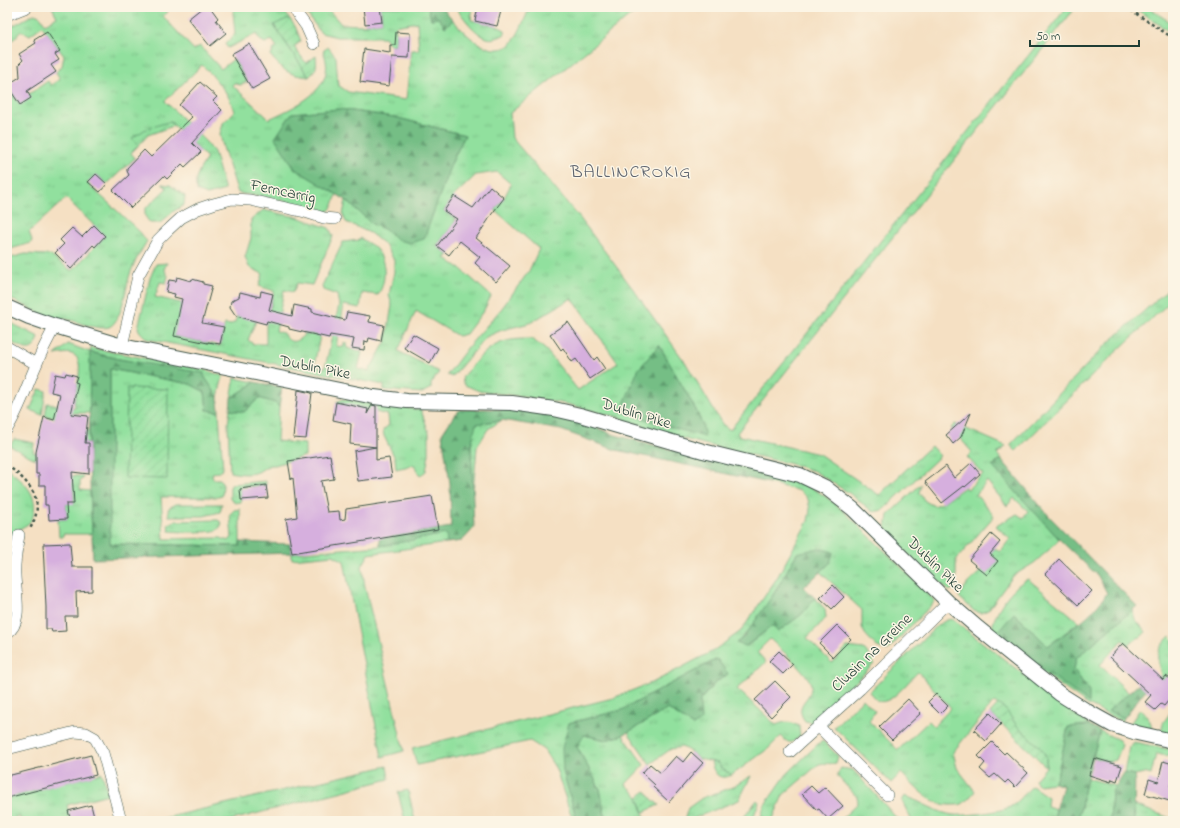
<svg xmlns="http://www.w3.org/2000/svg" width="1180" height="828" font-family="'Indie Flower',sans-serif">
<defs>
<pattern id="grass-tufts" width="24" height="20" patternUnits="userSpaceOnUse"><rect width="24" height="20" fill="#91e09e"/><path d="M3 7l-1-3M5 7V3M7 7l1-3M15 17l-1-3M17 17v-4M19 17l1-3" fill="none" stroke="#7dc189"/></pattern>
<pattern id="forest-firs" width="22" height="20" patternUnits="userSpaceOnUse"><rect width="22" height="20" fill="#74be85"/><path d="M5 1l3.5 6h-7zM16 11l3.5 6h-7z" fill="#5f9c6e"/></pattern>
<pattern id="garden-furrows" width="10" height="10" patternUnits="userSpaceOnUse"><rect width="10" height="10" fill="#91e09e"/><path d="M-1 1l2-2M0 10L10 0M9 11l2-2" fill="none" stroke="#7dc189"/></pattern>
</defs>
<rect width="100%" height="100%" fill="#fcf5e5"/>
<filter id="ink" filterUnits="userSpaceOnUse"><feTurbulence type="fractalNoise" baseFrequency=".025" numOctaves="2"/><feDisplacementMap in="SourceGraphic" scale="8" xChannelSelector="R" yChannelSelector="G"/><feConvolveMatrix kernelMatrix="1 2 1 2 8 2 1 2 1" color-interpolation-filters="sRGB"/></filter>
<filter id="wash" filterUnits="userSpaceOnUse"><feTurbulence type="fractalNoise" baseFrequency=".012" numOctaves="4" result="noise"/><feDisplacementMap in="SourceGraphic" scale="16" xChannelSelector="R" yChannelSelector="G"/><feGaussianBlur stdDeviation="0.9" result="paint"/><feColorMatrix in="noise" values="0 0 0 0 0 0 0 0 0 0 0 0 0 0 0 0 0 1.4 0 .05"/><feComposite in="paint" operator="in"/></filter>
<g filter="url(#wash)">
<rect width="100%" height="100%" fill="#f5e0c3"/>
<path fill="url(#grass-tufts)" stroke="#588e69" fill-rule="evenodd" d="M52,7H164L168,12L163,16L194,50L200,46L221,69L234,59L247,82L240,85L234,83L232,85L269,119C297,106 339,88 323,51L328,47L336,57L338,85L348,92L406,100L411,50H419L417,22L395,26L396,32L395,45H390L385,37H337L321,33L302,7H326L341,24L362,25L382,22L381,10L370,11V7H428L431,19L439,18L445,27L453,20C465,34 489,59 510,45C517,39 526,16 530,7H641L510,113L512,138L579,217L636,293L687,365L722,424L730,430L1067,7H1076L737,433L740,436L819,454L879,495L931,446L940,456L883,510L873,512L849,493L814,471L787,463L708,445L669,435L620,418L567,404L519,396L479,391L465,385L463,382L462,378C471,366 484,350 498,344C508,339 521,339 532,339L546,350L578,390L618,363L572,298L530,323L502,330L486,337L452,377L447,375L468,347L502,308L529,271L539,249L495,210L504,198L511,184L497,172L476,175L454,196L444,211L455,218V222L437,246L449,255L445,258L461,269L491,296L484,310L466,334L458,336L416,311L398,351L439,372L431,384V388L422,393L384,390V385L147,339L140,332L138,328L150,278L156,264L167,263L164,269L168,276L166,283L160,282L155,297L190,305L174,336L220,346L224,327L225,324L230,325L235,322L237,316L256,321L248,340L253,344H266V324L274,291L259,286L263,274L249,267L245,257L251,238V220L263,210L297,217L329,228L333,236L312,285L297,283L293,292L284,290L276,331L283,333C289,343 294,344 303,336L304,333L320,336L314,366L325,368L339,305L337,295L323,290L322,286L343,242L359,240L360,238C364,241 369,243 373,246C387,258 387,281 378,295L362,293L360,308L344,305L336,346L344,347V342L346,343L347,348L353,350L362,352L358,369L369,371L386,341L392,305L389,295L394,272V260L385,245L370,233L346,222L343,215L346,200L372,224L386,230L398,240L451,164L465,135L394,117L339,109L292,113L276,138L295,169L337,194C334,201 333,210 326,212C320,214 314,209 308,207C285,200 261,197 238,193L223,147L220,134L223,123L235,111L227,94L212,75L202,65L165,101L206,142L214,152L225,190L207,195L197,191C193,178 200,169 207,158L179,129L173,126L171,121L132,138L139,145L131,153L135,158L107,184L96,174L87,183L141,233L143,237L147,241C141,251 134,262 130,274C126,286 122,322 109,327C98,331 76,321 64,318L63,322L44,315L7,297V259L25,254L50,255L72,271L105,236L66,198L29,232L32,240L31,243L7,250V85L20,105L29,94L48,81L51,85L60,79L56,72L62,66L64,56L42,26L30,35L21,31L14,39L7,41V29L34,14L40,16L45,24L57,17ZM659,345L696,410L702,424H660L621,411Z
M237,7H281L289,18L274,26L309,77C290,75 284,72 271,56L274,49L277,47L272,40L265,43L260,40L256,34L228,48L225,44L235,34L233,12Z
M456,7H473L471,20L497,26L505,30V34C500,37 493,40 487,38C475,34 463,17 456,7Z
M1133,7H1147L1173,24V34Z
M162,184L170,185L185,196L184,205L174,211L160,223H150L145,216V209L167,188Z
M1173,285V299L1114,354L1016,451L1010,445L1106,345Z
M7,321L39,337C33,358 20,347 7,339Z
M68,344L90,352L91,348L202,369L223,376L218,397L204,376L119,359L91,352L90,413H73L72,420L84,430L89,431V443L82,442L71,421L45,416L47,403L75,408C75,405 74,401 75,398C76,388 85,361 74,355C69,352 61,354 55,355Z
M110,369L190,384L205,392L207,410L219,412L223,469L219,472L212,473L213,479H220L223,485L222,496L218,497H161L164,539L221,538L228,541L232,538L230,514L234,510L240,509V546L109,544Z
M235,378L254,382L253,384L231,398Z
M39,389L46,391L42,415L30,410Z
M259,398L275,403L279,407L277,441L305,444V456L275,465C268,464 264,469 258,472C250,475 238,474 230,472L228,424L230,410L244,412Z
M343,399L421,410L429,433V454L426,471L420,476L414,465L396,469L395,458L384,436L383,430L389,425L388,415L336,402Z
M502,420L488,429L477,447L473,493L471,446L475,424Z
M955,424L1006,446L997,454L1001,459L993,466L1059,539L1051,548L1034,563L1013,576L988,610L981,613L974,611L959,597L967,584L982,570L987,574L998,561L990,554L995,548L1000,552L1010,539L996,526L1017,514L1023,518L1028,511L1014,498L1007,506L987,481L976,495L994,516L956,560V587L949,591C928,572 903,553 886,529L888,515L921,484L919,493L925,501L934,506L942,503L965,487L967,490L983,474L967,457L972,452L951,428Z
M14,439L34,443L33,452L46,457L37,460L10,446Z
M7,468C21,480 38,492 34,513C33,517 31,521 28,524C24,527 19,529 14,531L9,545L10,558L9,564L7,566Z
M768,473C785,478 801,482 817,491C835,502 850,517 865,532C889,555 912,578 935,601L888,650L883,649L877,647L865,634L862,627V610L820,572L830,563L797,553C779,585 762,618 737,643L747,646L772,626L778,632L802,614L815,598L825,609L826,618L807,638L832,663L847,647L864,649L872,658L874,664L813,723L805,721C792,703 813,700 811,685C810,674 779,648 770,639L757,652L766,662L737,689L776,725C785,721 790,721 799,726L800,736C791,744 790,745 781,736L769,748L732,775L721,768L718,763L699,759L691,752L682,747L671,749L650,764L628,732L668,709L693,726L700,700L715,683L728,674L717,659L622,710L569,723L563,771L577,821H573L556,769L544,750L530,741L417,765L412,748L613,698L656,681L713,651L741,631L777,578L808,521L810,510L808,499L800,491L769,483Z
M68,476H83V479L80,480V490L90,491L92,534H63V537H59L58,520L67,519L66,504L74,503V491L69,490Z
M266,481V485L240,487L241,502L235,503L230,499V487L232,484Z
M175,504H222L220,512L204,516H169L168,509Z
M218,520L222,523C221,526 220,528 217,530C210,533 178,532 169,531L168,524L175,521Z
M446,533L447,543L369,554L362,566L365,587L404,751L382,757L344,561L333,555L292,559V553L380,546Z
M1028,579L1079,622L1048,646L1014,613L1089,691L1074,670L1076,658L1132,610L1135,619L1146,632L1140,638L1139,637L1129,645L1122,640L1100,665L1129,693L1108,711L1124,718L1121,721L1088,705L1043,673L992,631C993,612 1012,586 1028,579Z
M7,585C14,592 11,607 11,616L7,617Z
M952,619L1089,725L1068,727L1057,777L1054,783L1038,785L1035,780L1046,767V757L1042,749L1017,726L1006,710L994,702L953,752L957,768L975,791C971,796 967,801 962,804C959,805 955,805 952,805C931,806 915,787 901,773L891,783L834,727L863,699L875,711L869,721L898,750L929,721L934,726L951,708L918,672C909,680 891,706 878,701C875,699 872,695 869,692L939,624L947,620Z
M1170,636L1173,639V669L1156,688L1155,686L1161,676C1157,656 1154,652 1170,636Z
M1140,709C1146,714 1153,722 1151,730L1130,724Z
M1173,709V734L1161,732L1163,723Z
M1100,731L1119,740L1122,745L1116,760L1108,762L1093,757Z
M584,735L606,740L623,735L644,765L626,784L638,797L646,821H606L600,789L577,747Z
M822,740L838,756L836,763C830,765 825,762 819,764L783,795L772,821H760L764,806L787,774Z
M1134,742L1173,750V757L1156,754L1151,775L1144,773L1135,775L1124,773L1129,747Z
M387,766L389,779L228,821H152Z
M841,768L853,770L885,805L899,821H839L857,804L858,801L857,797L838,777V773Z
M102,773L108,794L67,805L71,821H21L20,817L7,821V798Z
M751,776L739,800L687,821H684L688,808L702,798L733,787Z
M1087,778L1116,786L1112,792L1110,821H1078Z
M1032,786L1048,797L1047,806L1056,809L1054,818H1049L1047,821H912L902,801L905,796C920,801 939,814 954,815C965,816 1000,812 1010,807C1019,802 1025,793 1032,786Z
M408,790L415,821H405L398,792Z
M757,800L759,802L752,821H741Z
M1134,805L1173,819V821H1135Z"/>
<path fill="url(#forest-firs)" stroke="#4a7e5c" d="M428,7H442L453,20L445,27L439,18L431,19Z
M339,109L394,117L465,135L451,164L424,239L410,243L398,240L386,230L372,224L346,200L295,169L275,138L292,113Z
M659,345L696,410L702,424L705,437L660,424L621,411L638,370Z
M90,352L119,359L204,373V376L218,397L219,412L207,410L205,392L190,384L110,369V544L240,546V542L290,544L292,553L93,559L89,461Z
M254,382L282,387L279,407L275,403L259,398L244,412L230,410L231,398L253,384Z
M485,409L521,410L576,420L615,435L664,448L768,473L769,483L616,450L561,430L502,420L476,424L471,446L474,528L462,541L447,543L446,534L380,546V538L451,527L450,483L442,434L455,414L460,410Z
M1001,459L1049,516L1126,595L1137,606L1076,658L1074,670L1089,691V703L1044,670L998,632L1014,613L1048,646C1068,631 1094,615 1107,593L1098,576L1059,539L992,466Z
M819,548L833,552L830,563L804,587L815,598L802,614L778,632L772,626L746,646L736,643L744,637L775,592L797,553Z
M717,659L728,674L715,683L700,700L701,721L693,726L668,709L623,735L606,740L584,735L577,747L600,789L606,821H577L563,771L562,748L569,723L622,710Z
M1139,684L1146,689L1124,718L1108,711Z
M1089,725L1100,731L1086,782L1078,821H1047L1049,818L1054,817L1063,786L1054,783L1057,777L1068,727Z
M1124,773L1135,775L1134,817L1135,821H1110L1112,792Z"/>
<path fill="url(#garden-furrows)" stroke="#588e69" d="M289,18L295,26L301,41L294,47L306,63L316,56C317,67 317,69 309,77L274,25Z
M171,121L173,126L148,135L139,145L132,138L146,129Z
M127,388L168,389L167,479L125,478Z
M998,704L1006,710L1017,726L1042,749L1046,757V767L1033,754L990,713Z
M711,762L718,763L721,768L732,775C719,781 714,774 711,762Z
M646,791L652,799L659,805L644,812L638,797Z"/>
<g id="blocks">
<path fill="#d6afde" d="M203,7H210L218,18L216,20L226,33L210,46L188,19Z
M363,7H380L382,22L365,24Z
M478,7H502L497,26L475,21Z
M47,32L60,51L55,54L59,60L51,65L56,72L27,91L31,98L20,105L7,85L20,77L19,64L23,60L19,54L36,43L34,40Z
M396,32L410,33L409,58L392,57L389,86L360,82L364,49L390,53V45H395Z
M249,44L270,79L252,89L231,54Z
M200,82L217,97L213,101L222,110L192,143L201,152L185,167L182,164L167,179L164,176L131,208L113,190L129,175L127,171V168L144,150L151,157L192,117L179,105Z
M96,174L107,184L100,192L88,182Z
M490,186L504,198L488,219H489L476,238L510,266L496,282L475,263L480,257L460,241L449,255L437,246L457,219L444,211L454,196L473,208Z
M94,225L105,236L95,247L93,245L71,269L55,253L64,244L60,240L72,228L82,237Z
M177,277L191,281L192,279L203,282V284L212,286L202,323L224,327L220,344L208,342V343L174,336L182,299L174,297L175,294L166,292L169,280L176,281Z
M261,291L273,294L269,310L292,316L294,305L312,309V312L345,320L347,312L370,316L369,322L384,325L381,341L369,338L368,342L365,341L364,350L352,348L354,339L330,335L329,338L289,329V327L267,321L266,324L236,316L230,307L231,301L239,297L240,292L260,297Z
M568,322L594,360L597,357L605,369L590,379L576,359L572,362L563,348L561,350L550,334Z
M413,334L438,348L430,363L404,348Z
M66,373L77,376L75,382L78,383L71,414L88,416L85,443H89V474L72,472L74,504H66L67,519L49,520L48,505H45V485H39V474H36V452L44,417L54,420L60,394L51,392L55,374L65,376Z
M298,390L312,393L306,439L293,438Z
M336,402L368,409L367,414L372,405L376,406V447L350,444L351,424L333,420Z
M971,413L961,437L953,444L946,435Z
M376,447V460L389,458L392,477L358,481L354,451Z
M330,455L334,479L321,481L327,512L339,511L340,520L345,519L346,509L432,496L438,529L292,553L286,519L297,517L293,478L291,479L288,461Z
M971,463L980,474L965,487L964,486L942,503L925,482L946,466L954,478Z
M266,485L268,498L241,500L240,489Z
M991,534L1000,542L990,554L998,561L987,575L969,560Z
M70,543L72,567H92V591L76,592L77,616H65L66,631L52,632L51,629H46V607L43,544Z
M1059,559L1092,591L1078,605L1045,574Z
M833,585L844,597L832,609L820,598Z
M837,625L851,639L833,657L819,643Z
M1123,643L1163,680L1166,676L1173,681V695L1164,706L1161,704L1155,710L1145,702L1151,695L1110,657Z
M779,651L793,664L783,674L769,661Z
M775,681L791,697L771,717L755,700Z
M936,694L948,706L940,714L928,702Z
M908,699L921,713L892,740L879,727Z
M990,713L1001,724L986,741L974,730Z
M992,742L1004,754L1006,752L1028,773L1015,787L1008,780L1005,783L995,774L990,778L980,769L985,763L978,756Z
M691,752L703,763L669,802L653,787L655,785L642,773L650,764L661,773L676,756L683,762Z
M91,755L96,775L7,798V776Z
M1094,758L1122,766L1117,781L1112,779L1111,782L1089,775Z
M1163,761L1173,764V774L1170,786H1173V802L1145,794L1149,779L1158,782Z
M811,786L818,793L825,787L843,806L828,819L819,809L817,810L802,794Z
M91,805L95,821H71L68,811Z"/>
</g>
</g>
<g filter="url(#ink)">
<use href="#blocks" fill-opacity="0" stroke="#3f5549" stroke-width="1"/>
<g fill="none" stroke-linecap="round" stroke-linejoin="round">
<g stroke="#3f5549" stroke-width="12">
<path id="minor" d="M292,7L306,26L314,44
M7,15L27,7
M122,346L138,276L158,240L168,230L181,218L198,209L213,204L232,199L250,200L305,212L324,218L335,219
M7,347L36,364
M7,429C20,408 27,385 37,363C42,350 49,338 55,326
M7,633C24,623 15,591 15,575C14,561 17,548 19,535
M818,726L887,795
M7,749L75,732L86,733L95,738L103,753L121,821
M790,752L860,689L948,602"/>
</g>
<g stroke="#3f5549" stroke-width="16">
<path id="tertiary" d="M7,307L29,317L55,326L122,346L374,397L407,401L512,403L554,409L580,415L703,451L800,475L825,487L853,509L948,602L978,628L1060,694L1087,711L1112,725L1137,733L1173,741"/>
</g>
<path stroke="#3f5549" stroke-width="2.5" stroke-dasharray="3 3" stroke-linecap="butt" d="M1126,7L1173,38
M7,465C22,477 41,492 36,514C35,519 32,525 30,529"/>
<use href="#minor" stroke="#fff" stroke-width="11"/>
<use href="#tertiary" stroke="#fff" stroke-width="14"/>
</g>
</g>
<g text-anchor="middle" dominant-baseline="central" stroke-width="3" stroke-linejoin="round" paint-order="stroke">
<g font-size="16" fill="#1f3d34" stroke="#fcf5e5">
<text transform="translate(283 192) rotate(12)">Ferncarrig</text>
<text transform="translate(315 368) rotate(11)">Dublin Pike</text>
<text transform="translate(636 414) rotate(17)">Dublin Pike</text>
<text transform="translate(935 565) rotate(44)">Dublin Pike</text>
<text transform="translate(872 653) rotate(-44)">Cluain na Greine</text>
</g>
<g font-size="18" letter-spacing="1" fill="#5f6570" stroke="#fcf5e5">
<text x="631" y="173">BALLINCROKIG</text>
</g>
</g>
<rect width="1180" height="828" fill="none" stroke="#fcf5e5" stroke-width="24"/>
<path d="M1030 40v6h109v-6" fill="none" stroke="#1f3d34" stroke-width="2"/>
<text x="1036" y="40" font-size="12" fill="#1f3d34" stroke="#fcf5e5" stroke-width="3" paint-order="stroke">50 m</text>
</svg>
